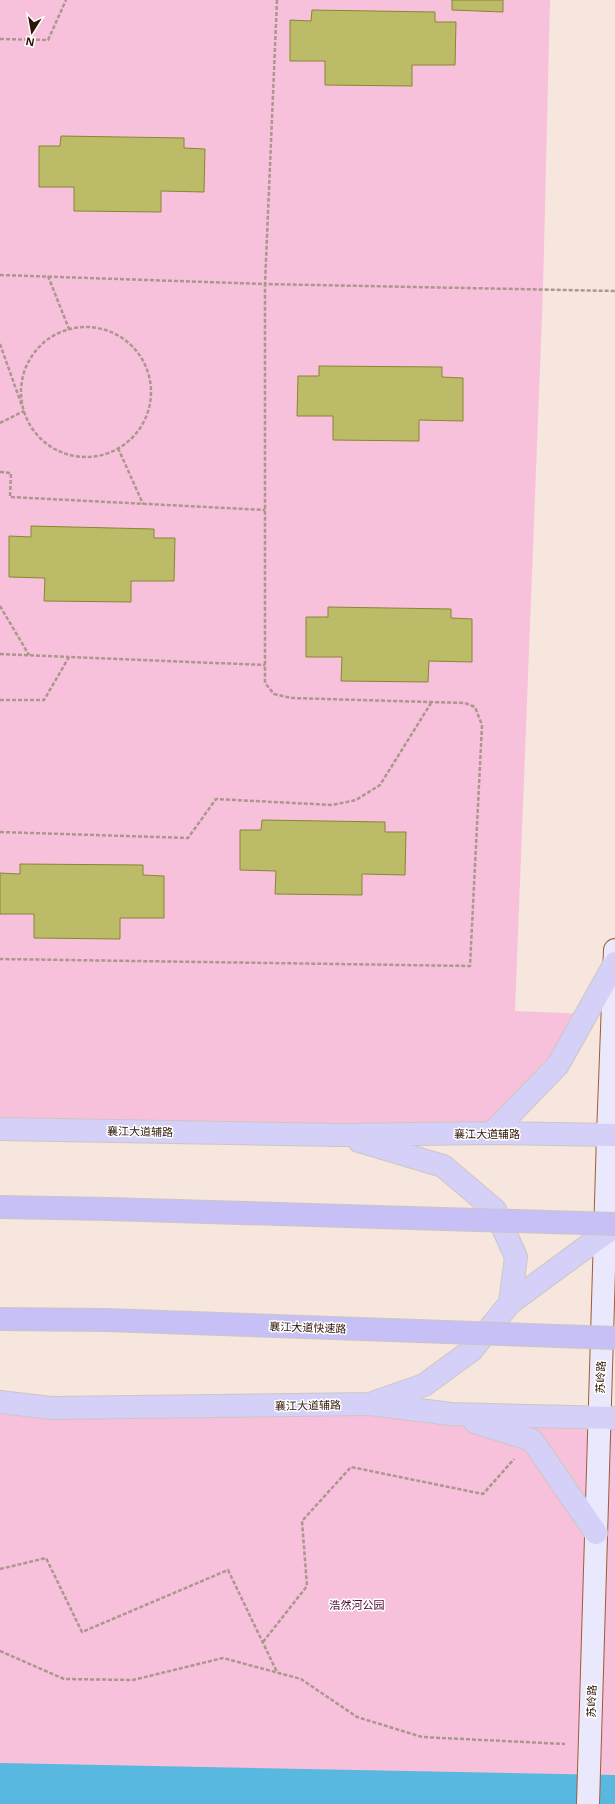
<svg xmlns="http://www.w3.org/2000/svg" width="615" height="1804" font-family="'Noto Sans','Noto Sans SC',sans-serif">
<rect width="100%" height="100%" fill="#f6e6dd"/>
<path fill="#f8c1db" d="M0,0H550L543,290L515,1011L587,1014L492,1133L0,1129Z
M0,1402L615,1419V1804H0Z"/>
<path fill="#59b8e0" d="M0,1763L615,1775V1804H0Z"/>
<path fill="#bcbb68" stroke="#888632" d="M452,0H503V12L452,10Z
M312,10L435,12V22H456L455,65H412V86L325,85V61H290V20L311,21Z
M61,136L184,138V148L205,149L204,192L161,191V212L74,211V187H39V146H60Z
M319,366L442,367V377L463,378V421L419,420V441L333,440V416H297L298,376H319Z
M31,526L154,529V538H175L174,581H131V602L44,601L45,578L9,577V536L31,537Z
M328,607L451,609V618L472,619V662L429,661L428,682L341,681L342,657H306V617H328Z
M262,820L385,822V832H406L405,875L362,874V895L275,894L276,871L240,870V830H261Z
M20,864L143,865V875L164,876V918H120V939L34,938V914H0V873L20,874Z"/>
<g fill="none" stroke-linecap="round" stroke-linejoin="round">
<g stroke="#a15b35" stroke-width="24">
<path id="secondary" d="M591,1704L608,1135L615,950"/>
</g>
<g stroke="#cdc6c3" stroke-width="24">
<path id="primary" d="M0,1129L340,1135L492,1133L615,1135
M492,1133L558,1065L615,963
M359,1141L443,1166L495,1210L516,1257L510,1303L472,1350L424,1385L375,1402
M510,1303L615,1226
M0,1402L51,1408L370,1404L451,1414L615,1418
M475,1422L532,1440L596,1533"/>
</g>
<g stroke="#cdc6c3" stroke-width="24">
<path id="trunk" d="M0,1207L108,1209
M0,1319L106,1320"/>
</g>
<path stroke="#ab978b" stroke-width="2.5" stroke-dasharray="4 2" stroke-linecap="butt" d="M277,0L265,284L615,291
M0,39L48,40L66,0
M0,275L265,284V683L274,694L291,698L465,703L475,707L482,725L470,966L0,959
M48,276L69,329
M21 392a65 65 0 1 1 130 0a65 65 0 1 1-130 0Z
M0,344L22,406
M0,423L24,411
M118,448L143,504
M0,472L11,473L10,497L265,510
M0,606L29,655
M0,654L69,657
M0,700H44L69,657L265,665
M0,832L188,838L216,799L332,805L356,800L380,785L431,703
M0,1569L46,1558L82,1632L228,1570L277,1672
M263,1642L307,1586L302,1521L351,1467L483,1494L514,1459
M0,1651L64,1679L133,1680L223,1658L301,1679L357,1717L422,1737L565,1744"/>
<use href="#secondary" stroke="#e9e8fc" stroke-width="22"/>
<use href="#primary" stroke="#d4d0f8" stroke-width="22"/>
<use href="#trunk" stroke="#c6c0f6" stroke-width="22"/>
<g stroke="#a15b35" stroke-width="24" stroke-linecap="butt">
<path id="secondary-bridge" d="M588,1804L591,1704"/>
</g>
<g stroke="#cdc6c3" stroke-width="24" stroke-linecap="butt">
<path id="trunk-bridge" d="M108,1209L615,1224
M106,1320L615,1338"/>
</g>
<use href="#secondary-bridge" stroke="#e9e8fc" stroke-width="22"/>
<use href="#trunk-bridge" stroke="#c6c0f6" stroke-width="22"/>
</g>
<g text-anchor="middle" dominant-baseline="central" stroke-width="3" stroke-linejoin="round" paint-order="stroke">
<g font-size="11" fill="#2f1304" stroke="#fff">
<text transform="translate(140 1131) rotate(1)">襄江大道辅路</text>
<text x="487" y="1133">襄江大道辅路</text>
<text transform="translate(308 1327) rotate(2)">襄江大道快速路</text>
<text transform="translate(600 1377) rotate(-88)">苏岭路</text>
<text transform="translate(308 1405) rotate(-1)">襄江大道辅路</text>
<text transform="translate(591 1701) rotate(-88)">苏岭路</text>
</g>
<g font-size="11" fill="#4d0733" stroke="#fff">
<text x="357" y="1604">浩然河公园</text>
</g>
</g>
<g transform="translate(32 32) rotate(191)" stroke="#ffffff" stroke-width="3" paint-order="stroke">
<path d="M0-3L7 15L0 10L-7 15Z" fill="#2f1304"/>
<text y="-6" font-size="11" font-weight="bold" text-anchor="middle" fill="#2f1304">N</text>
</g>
</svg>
